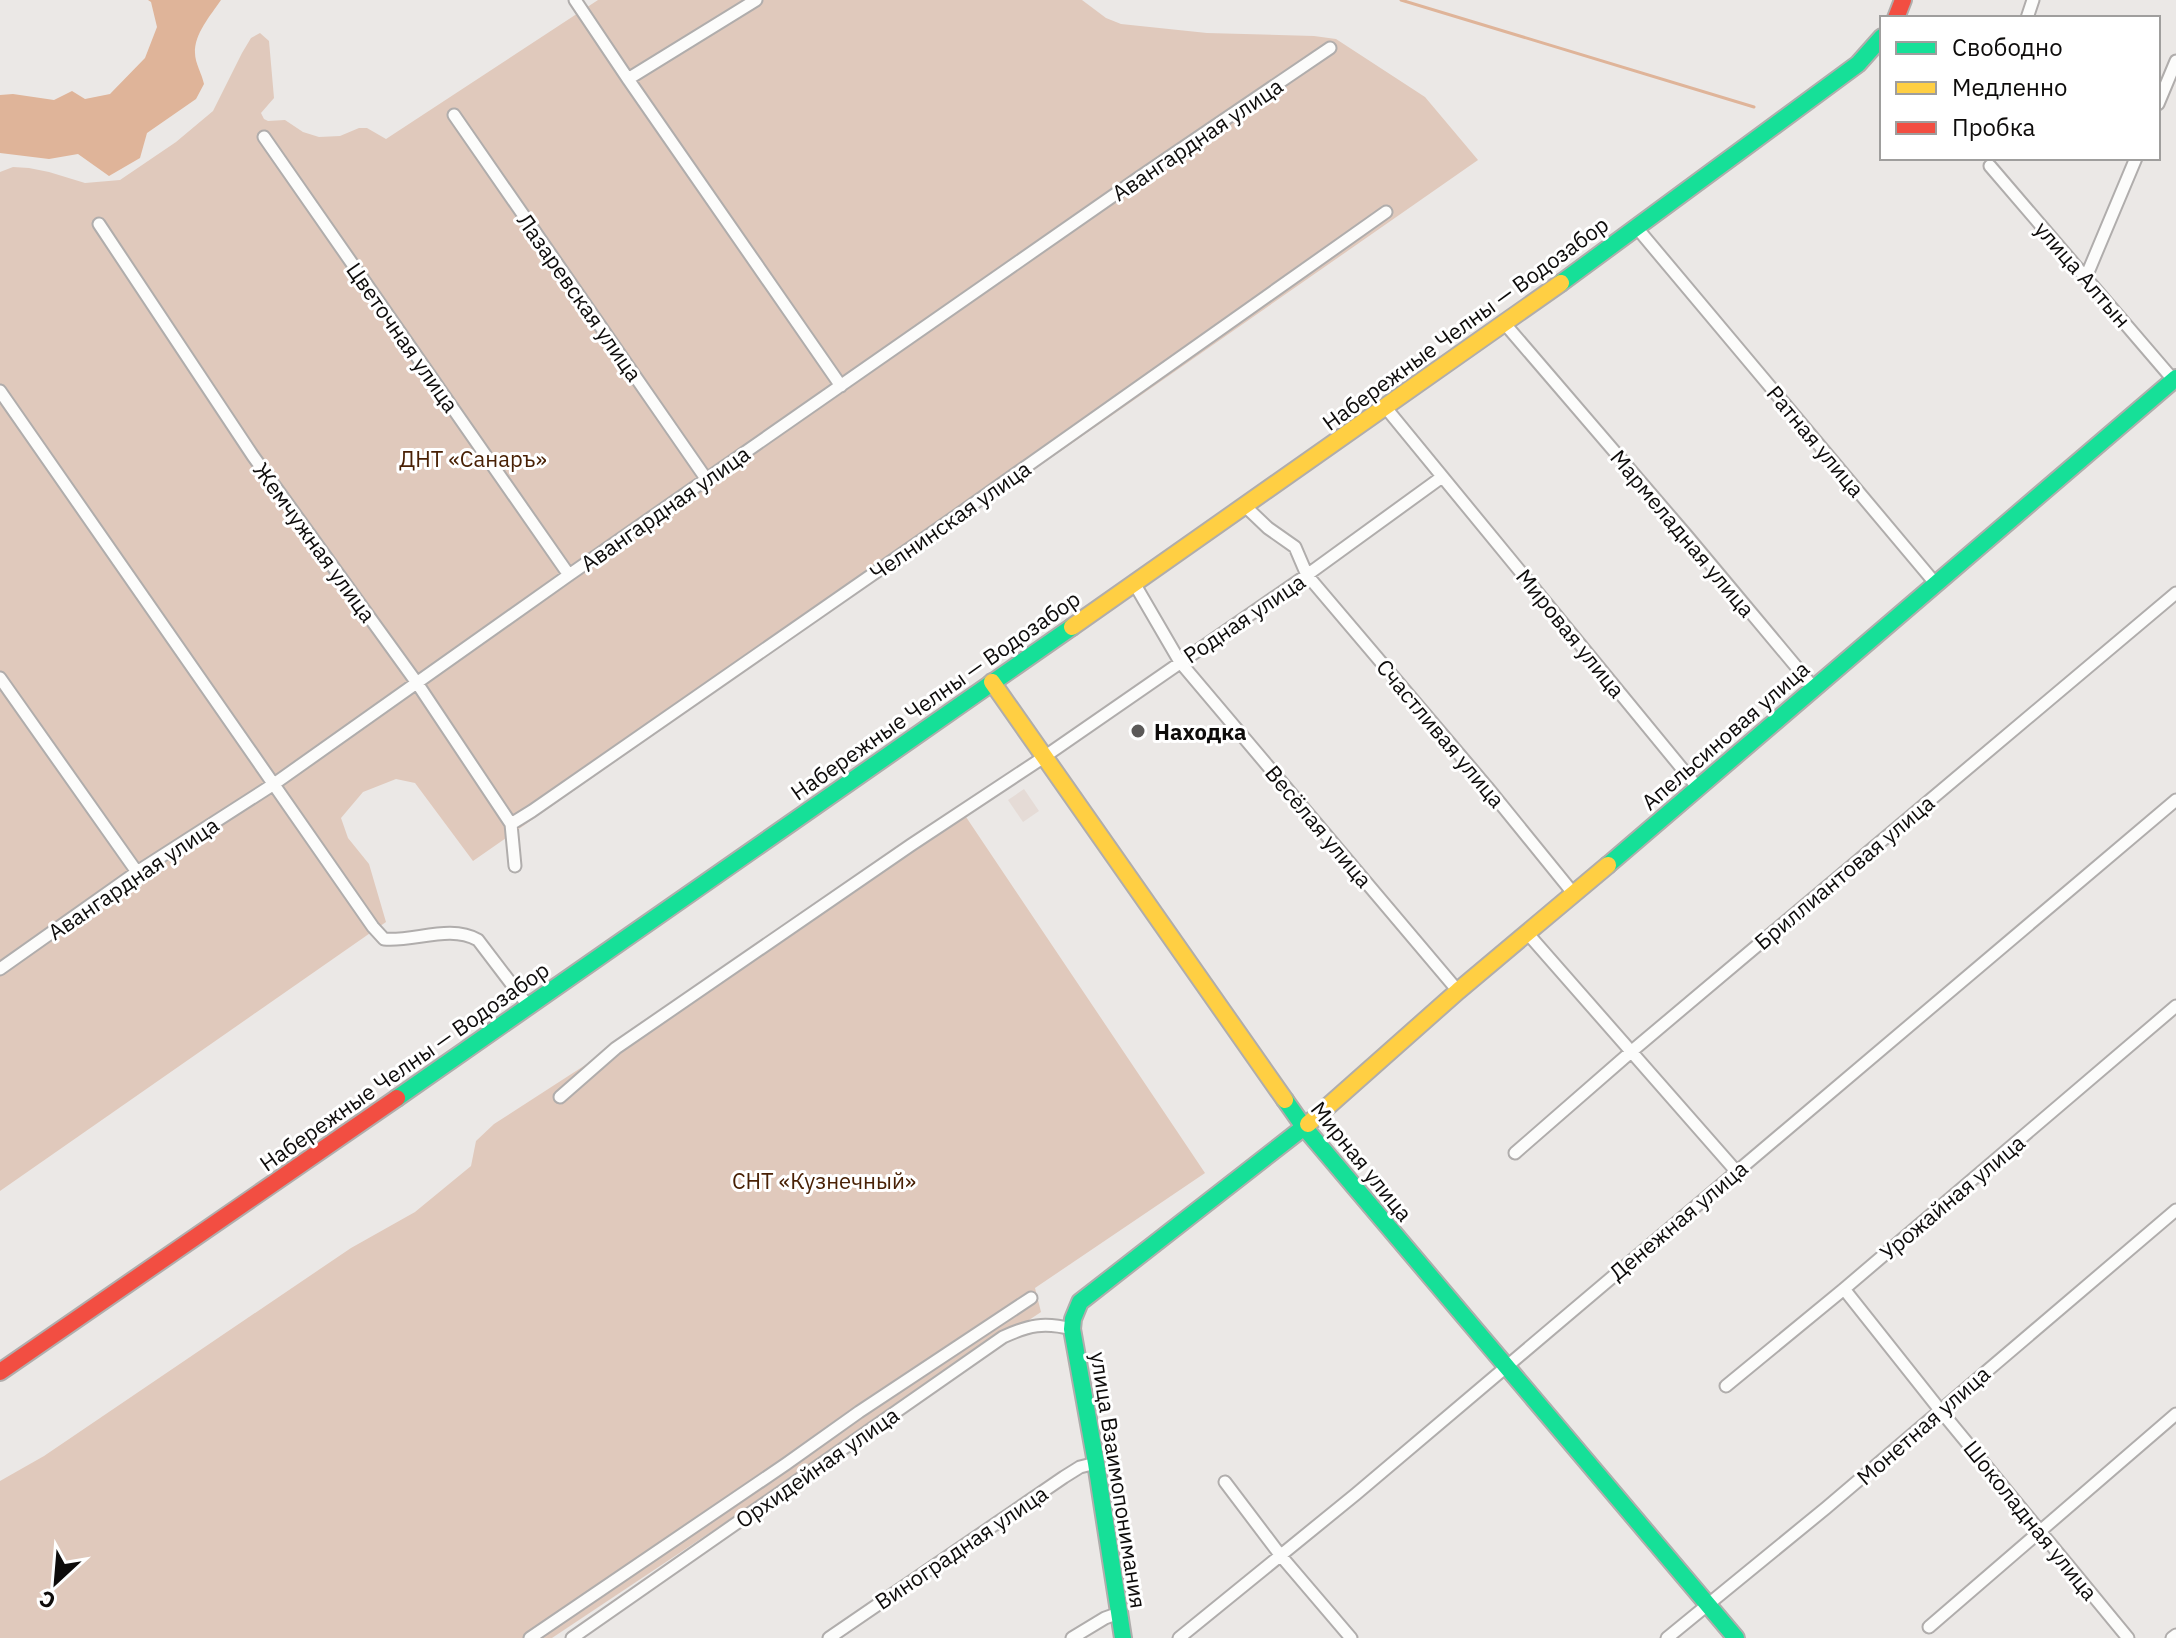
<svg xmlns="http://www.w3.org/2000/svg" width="2176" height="1638" font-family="'IBM Plex Sans',sans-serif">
<rect width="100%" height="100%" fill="#ebe8e6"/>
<path fill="#e5dbd6" d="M1024,789L1039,811L1023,822L1008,800Z"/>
<path fill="#e0c9bc" d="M598,0H1082L1106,18L1121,24L1207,33L1314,36L1336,39L1425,97L1478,160L473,861L415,783L396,779L363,792L341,818L348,838L369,864L386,922L0,1191V172L13,167L29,168L49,172L85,183L120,180L176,142L213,111L242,53L251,38L260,33L269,41L274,98L261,113L264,119L268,121L285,120L303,132L319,137L340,136L359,128H367L386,139Z
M960,808L1205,1173L1035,1288L1041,1312L552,1638H0V1481L44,1456L351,1248L415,1212L471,1166L476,1141L494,1124L610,1049Z"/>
<path fill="#dfb499" d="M148,0H221C211,15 194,34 195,53C195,63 202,74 204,84L196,99L147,133L140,158L109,176L78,154L49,159L0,153V95L13,94L54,100L72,91L85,99L110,94L145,58L157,27L151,2Z"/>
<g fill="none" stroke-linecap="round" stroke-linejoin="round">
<path stroke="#dfb499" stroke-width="3" d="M1401,0L1754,107"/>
<g stroke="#b0adac" stroke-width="15">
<path id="street" d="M575,0L628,79L841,386
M2027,18L2033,0
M628,79L756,0
M2158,104L2176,61
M454,115L707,480
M264,137L569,575
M1990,166L2176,383
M99,224L253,456L417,683L511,824L515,866
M1637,228L1935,583
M2086,277L2136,158
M1505,324L1687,536L1814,688
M0,391L373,927L384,939C414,942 450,924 478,940L529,1007
M1386,408L1698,788
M1246,507L1268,528L1295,547L1307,575L1487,787L1573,893
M1134,583L1180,662L1458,991
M0,678L137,872
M511,824L532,811L935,531L1386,212
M1528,934L1736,1171
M0,969L137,872L274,784L569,575L1140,177L1330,48
M560,1097L616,1048L911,845L1044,757L1307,575L1442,477
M1515,1153L1632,1051L2176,593
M1844,1289L1940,1410L2128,1638
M1726,1386L1844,1289L2176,1006
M1225,1482L1281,1556L1351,1638
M1929,1627L2176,1414
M530,1638L786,1464L859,1412L1031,1298
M572,1638L1003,1337C1029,1325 1044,1322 1072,1329
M829,1638L1064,1477L1080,1467L1096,1463
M1072,1638L1105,1618L1119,1613
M1179,1638L1356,1494L2176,800
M1667,1638L1826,1508L2176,1210
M2172,1638L2176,1635"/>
</g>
<g stroke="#b0adac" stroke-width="20">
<path id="fast" d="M1561,283L1858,64L1882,37
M1608,865L2176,378
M397,1098L1072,627
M1285,1100L1304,1127L1736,1638
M1123,1638L1096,1463L1072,1329L1073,1319L1080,1302L1308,1124"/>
</g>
<g stroke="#b0adac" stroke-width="20">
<path id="slow" d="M1072,627L1561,283
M992,682L1285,1100
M1308,1124L1458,991L1608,865"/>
</g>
<g stroke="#b0adac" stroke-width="20">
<path id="jam" d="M1896,18L1903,0
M0,1372L397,1098"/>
</g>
<use href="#street" stroke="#fcfcfb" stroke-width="11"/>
<use href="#fast" stroke="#16e098" stroke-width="16"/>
<use href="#slow" stroke="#ffcf43" stroke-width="16"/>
<use href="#jam" stroke="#f24e42" stroke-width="16"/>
</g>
<circle fill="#5b5958" stroke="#fff" stroke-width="3" cx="1138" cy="731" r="8"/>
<g text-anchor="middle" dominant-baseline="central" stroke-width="6" stroke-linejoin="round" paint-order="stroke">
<g font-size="22" fill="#0e0c0b" stroke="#fff">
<text transform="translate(1197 139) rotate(-34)">Авангардная улица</text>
<text transform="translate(2083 274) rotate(49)">улица Алтын</text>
<text transform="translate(580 297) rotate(55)">Лазаревская улица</text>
<text transform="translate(1465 323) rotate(-36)">Набережные Челны — Водозабор</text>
<text transform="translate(403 337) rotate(55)">Цветочная улица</text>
<text transform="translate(1816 441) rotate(50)">Ратная улица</text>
<text transform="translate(665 508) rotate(-35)">Авангардная улица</text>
<text transform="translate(950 520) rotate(-35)">Челнинская улица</text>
<text transform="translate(1683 533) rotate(50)">Мармеладная улица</text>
<text transform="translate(315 542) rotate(54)">Жемчужная улица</text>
<text transform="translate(1244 618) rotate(-34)">Родная улица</text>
<text transform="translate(1571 633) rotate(51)">Мировая улица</text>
<text transform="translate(935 695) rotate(-35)">Набережные Челны — Водозабор</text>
<text transform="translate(1441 733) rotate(50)">Счастливая улица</text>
<text transform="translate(1725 735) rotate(-41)">Апельсиновая улица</text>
<text transform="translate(1319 826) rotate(50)">Весёлая улица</text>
<text transform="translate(1844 872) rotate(-40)">Бриллиантовая улица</text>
<text transform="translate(133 878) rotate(-34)">Авангардная улица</text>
<text transform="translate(404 1066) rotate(-35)">Набережные Челны — Водозабор</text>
<text transform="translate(1362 1161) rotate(51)">Мирная улица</text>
<text transform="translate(1952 1197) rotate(-40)">Урожайная улица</text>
<text transform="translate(1678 1220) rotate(-40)">Денежная улица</text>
<text transform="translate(1923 1425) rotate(-41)">Монетная улица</text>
<text transform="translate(817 1467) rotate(-35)">Орхидейная улица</text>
<text transform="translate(1119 1480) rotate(81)">улица Взаимопонимания</text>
<text transform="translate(2031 1520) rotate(51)">Шоколадная улица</text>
<text transform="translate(961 1547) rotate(-34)">Виноградная улица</text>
</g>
<g font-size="22" fill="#492105" stroke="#fff">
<text x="473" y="458">ДНТ «Санаръ»</text>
<text x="824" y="1180">СНТ «Кузнечный»</text>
</g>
<g font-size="22" font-weight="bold" fill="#0e0c0b" stroke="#fff" text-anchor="start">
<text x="1154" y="731">Находка</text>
</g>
</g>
<rect x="1880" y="16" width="280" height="144" fill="#ffffff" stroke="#9f9e9d" stroke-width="2"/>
<rect x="1896" y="42" width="40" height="12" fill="#16e098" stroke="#9f9e9d" stroke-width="2"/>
<text x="1952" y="56" font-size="24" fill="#0e0c0b">Свободно</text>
<rect x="1896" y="82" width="40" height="12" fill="#ffcf43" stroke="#9f9e9d" stroke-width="2"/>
<text x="1952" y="96" font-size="24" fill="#0e0c0b">Медленно</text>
<rect x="1896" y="122" width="40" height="12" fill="#f24e42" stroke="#9f9e9d" stroke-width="2"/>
<text x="1952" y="136" font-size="24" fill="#0e0c0b">Пробка</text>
<g transform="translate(56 1582) rotate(206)" stroke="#ffffff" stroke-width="6" paint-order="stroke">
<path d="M0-6L14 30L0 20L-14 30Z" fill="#0e0c0b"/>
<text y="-12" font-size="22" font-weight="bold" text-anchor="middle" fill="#0e0c0b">С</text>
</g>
</svg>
